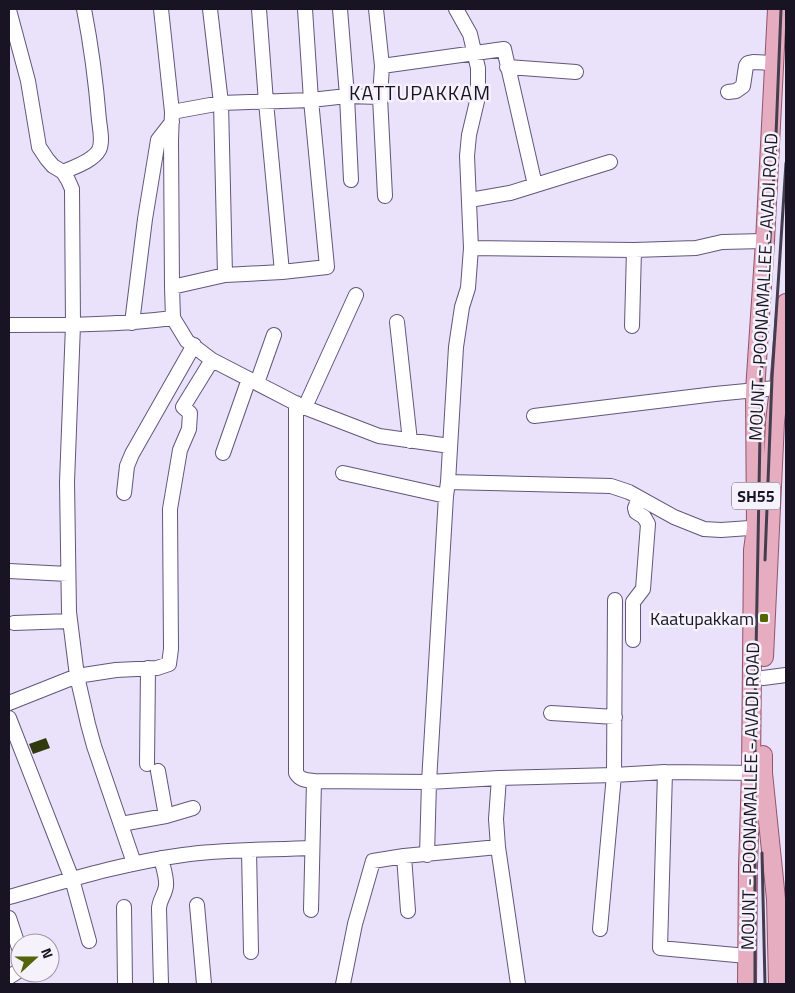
<svg xmlns="http://www.w3.org/2000/svg" width="795" height="993" font-family="'Titillium Web',sans-serif">
<rect width="100%" height="100%" fill="#eae1fb"/>
<path fill="#313a0f" d="M46,738L50,748L33,754L29,744Z"/>
<g fill="none" stroke-linecap="round" stroke-linejoin="round">
<g stroke="#63567b" stroke-width="16">
<path id="minor" d="M161,9L172,112L171,140L172,287
M259,9L266,102L282,272
M340,9L347,96L351,180
M376,9L382,66L380,97L385,196
M9,10L28,81L39,147L47,159L53,166L63,172L68,180L72,189L73,325L67,482L69,612L77,676L88,724L94,746L134,863
M382,66L504,49L535,185
M507,67L576,72
M728,92L736,91L743,86L746,66L748,63L753,62L774,63
M172,112L221,103L311,100L347,96L380,97
M63,172C74,167 93,161 99,150C103,142 100,129 99,120C96,83 91,45 84,9
M470,200L510,193L610,162
M471,248L634,250L696,248L722,242L765,241
M225,275L282,272L327,267L311,100L305,9
M173,318L172,287L225,275L221,103L210,9
M397,322L410,441
M132,323L145,219L158,140L172,122
M9,325C64,325 118,325 173,318L187,341L212,360L301,406L379,436L450,446
M632,326L634,250
M257,383L274,335
M296,403V773C300,780 306,780 314,781
M305,407L356,295
M534,416L715,394L786,387
M223,453L249,379
M343,473L446,496
M448,482L611,486L629,492L674,517L704,529L721,530L765,527
M124,493L127,466L132,454L194,345
M9,571L68,574
M14,623L70,621
M633,640V602L643,589L648,524L644,517L636,512L635,508L639,498
M763,678L786,675
M9,703L77,676L116,670L157,668L169,664L171,649L170,509L180,450L189,429L190,413L183,407L212,360
M551,713L615,717
M9,718L72,879L89,941
M147,764L148,668
M158,771L166,816
M665,772L660,948L747,956
M499,778L496,819L498,847L518,984
M121,824L166,816L193,808
M249,850L251,952
M427,855L429,782L446,496L448,482L456,347L462,307L468,288L471,248L467,156L469,135L478,97V68L470,34L456,9
M9,897C66,881 123,863 183,855C225,849 269,850 312,848
M197,905L204,984
M124,907L125,984
M311,910L314,781L429,782L499,778L614,775L665,772L759,773
M408,911L404,856L498,847
M9,918L20,951
M600,929L614,775L615,600
M9,977L20,970
M161,984L159,909C159,900 165,895 166,886C167,878 163,867 161,858
M343,984L355,924L373,861L404,856"/>
</g>
<g stroke="#92546c" stroke-width="20">
<path id="major" d="M764,657L775,422L779,388L786,303
M763,755V773L776,899L778,984
M747,984L748,866L751,773L753,550L756,528L755,391L765,241L777,9"/>
</g>
<use href="#minor" stroke="#fff" stroke-width="14"/>
<use href="#major" stroke="#e5adbf" stroke-width="18"/>
<path stroke="#433d4e" stroke-width="3" d="M765,560L772,378L786,163
M762,853L765,984
M755,984V708L761,379L775,160L781,9"/>
</g>
<rect fill="#546409" stroke="#f5f2fb" stroke-width="2" x="759" y="613" width="10" height="10" rx="2.5"/>
<g text-anchor="middle" dominant-baseline="central" stroke-width="5" stroke-linejoin="round" paint-order="stroke">
<rect fill="#f5f2fb" stroke="#5b5764" stroke-width="1" x="732" y="482.5" width="48" height="27" rx="4"/>
<g font-size="16" font-weight="bold" fill="#191423">
<text x="756" y="496">SH55</text>
</g>
<g font-size="18" fill="#191423" stroke="#f5f2fb">
<text transform="translate(763 287) rotate(-87)">MOUNT - POONAMALLEE - AVADI ROAD</text>
<text transform="translate(750 796) rotate(-89)">MOUNT - POONAMALLEE - AVADI ROAD</text>
</g>
<g font-size="18" fill="#191423" stroke="#f5f2fb" text-anchor="end">
<text x="754" y="618">Kaatupakkam</text>
</g>
<g font-size="20" letter-spacing="1" fill="#191423" stroke="#f5f2fb">
<text x="420" y="92">KATTUPAKKAM</text>
</g>
</g>
<rect width="795" height="993" fill="none" stroke="#191423" stroke-width="20"/>
<g transform="translate(35 958) rotate(69)"><circle r="24" fill="#f5f2fb" stroke="#9d99a5"/>
<path d="M0-4L9 19L0 12L-9 19Z" fill="#546409"/>
<text y="-8" font-size="14" font-weight="bold" text-anchor="middle" fill="#191423">N</text>
</g>
</svg>
